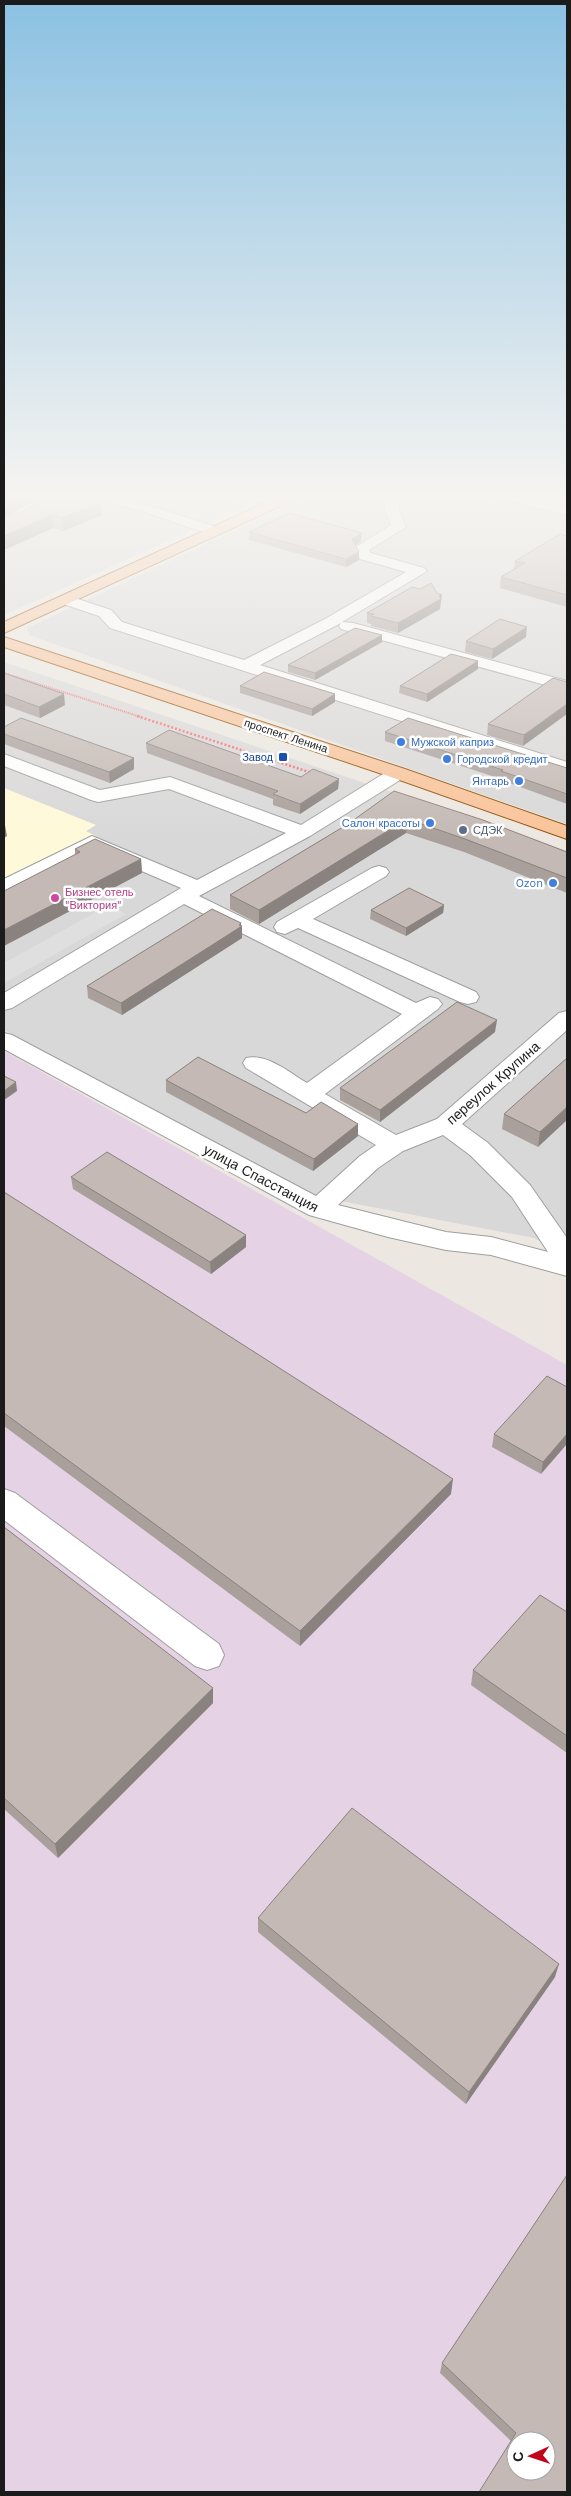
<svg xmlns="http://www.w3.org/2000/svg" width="571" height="2496" font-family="'Work Sans',sans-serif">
<rect width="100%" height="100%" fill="#ece7e0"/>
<path fill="#d9d8d8" d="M4,492H276L4,615Z
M317,492H466L567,515V824L29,635L27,628Z
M4,662L567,851V1255L534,1238L299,1193L4,1030Z"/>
<path fill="#e5d2e4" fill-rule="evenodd" d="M4,1051L567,1365V2492H4ZM516,2441H546V2471H516Z"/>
<path fill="#fef9d8" d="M4,788L96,825L86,831L96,836L4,880Z"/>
<path fill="#dfdfdf" d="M109,905L126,914L4,983V963Z"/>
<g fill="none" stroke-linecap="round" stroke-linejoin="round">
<g stroke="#9f9f9f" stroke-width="2">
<path id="minor" d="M57,492H96L144,504L220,528L222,531L215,535C174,525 105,492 65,498C42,502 26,525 4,530V520L36,500Z
M221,492H247L282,499L284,502L277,506L223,495Z
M396,492H413L400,501L398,508L406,527L369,550L371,553L424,568L427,571L342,622L353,623L567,681V691L341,629L339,626L341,623L260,665L567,762V774L110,628L99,616L60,603L58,600L66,595L111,610L122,622L244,660L325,619L406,572L360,559L354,548L391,525L384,508L389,496Z
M480,492H503L567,507V515L482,495Z
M4,754L100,790L170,777L301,825L391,769H405L407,773L405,777L310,836L199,896L416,1003L430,997L438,999L442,1004L438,1009L325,1094L396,1135L437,1119L559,1013L567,1011V1030L462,1124L488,1143L530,1185L567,1238V1276L491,1255L446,1250L388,1237L309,1215L4,1049V1033L12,1035L316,1196L360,1156L376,1145L246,1068L243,1063L246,1058C267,1053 290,1073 307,1083L402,1014L184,904L12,1008L4,1010V993L181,888L93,850L4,893V879L92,836L197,880L286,833L169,789L98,802L91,800L4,766ZM443,1135L470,1155L512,1197L548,1252L491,1237L446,1232L338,1205L378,1168L403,1151Z
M379,866L386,868L389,872L386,876L313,919L476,992L479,997L476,1002L468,1004L460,1002L298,928L285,934L277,932L274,927L277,922L372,868Z
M4,1489L15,1493L219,1644L224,1655L219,1666L207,1670L195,1666L4,1520Z"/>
</g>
<g stroke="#8d4f04" stroke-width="2">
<path id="major" d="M289,492H307L305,495L4,633V622Z
M4,637L405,769L567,826V839L391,777L4,647Z"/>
</g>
<path stroke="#f5696c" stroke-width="2" stroke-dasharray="1 1" stroke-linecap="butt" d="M317,500L333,492
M4,673L141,717"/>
<path stroke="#f5696c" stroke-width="2.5" stroke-dasharray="2 2" stroke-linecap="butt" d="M137,716L312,773"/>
<use href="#minor" fill="#fff" fill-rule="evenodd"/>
<use href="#major" fill="#f9c399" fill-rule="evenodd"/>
</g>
<path fill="#a99f9b" d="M360,492H393L387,497Z
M551,492H567V495Z
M19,513L102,515L63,531L53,528L4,550V518Z
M249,532L361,541L356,545L359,560L346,567L249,540Z
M567,536V607L500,588L501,577L514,569L515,561Z
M440,605V609L398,633L371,626V624L367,623V613L441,605Z
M382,635V642L315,680L288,672V665Z
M526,637L492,659L465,652L466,641Z
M478,661V669L427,702L399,693L400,686Z
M4,673L65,705L40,718L4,705Z
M553,678L523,746L487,735L488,724Z
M240,686L335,694V702L312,716L240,693Z
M4,727L134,758V769L110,783L4,744Z
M385,732L567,768V804L501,780V779L385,741Z
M146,743L301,777L339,779L338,789L300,814L273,805V799L147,753Z
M394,791L567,852V893L464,852L406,833L259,924L230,909V895L348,824Z
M75,849L141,859L142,873L75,855Z
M444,905L443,913L406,936L370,919L371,910Z
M241,926L242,938L122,1015L88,998L87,986Z
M495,1032L380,1122L340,1100V1088Z
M567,1058L538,1147L502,1129L504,1114Z
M166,1080L306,1113L358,1124V1136L313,1171L166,1092Z
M71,1177L246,1235V1247L211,1274L73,1189Z
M4,1192L451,1494L300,1646L4,1426Z
M567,1387L541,1474L492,1447L494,1434Z
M4,1527L213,1703L58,1858L4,1809Z
M567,1612V1753L471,1685L473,1670Z
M258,1918L555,1977L466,2104L258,1932Z
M567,2175V2492L511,2441L440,2373L442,2363Z"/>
<path fill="#89827e" d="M26,492H38L39,497L4,518V505Z
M387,492H393L387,497Z
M101,503L102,515L63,531L62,518Z
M52,515L53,528L4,550V536Z
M362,533L361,541L352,548V539Z
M359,552V560L346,567V559Z
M442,595L440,609L398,633V623Z
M527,627L526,637L492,659L493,649Z
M382,635V642L315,680V673Z
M478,661V669L427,702V694Z
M64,694L65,705L40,718L39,707Z
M335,694V702L312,716V709Z
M567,704V714L523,746L524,735Z
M134,758V769L110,783L109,772Z
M339,779L338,789L300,814V804Z
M407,819L406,833L259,924V910Z
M5,825L7,836L4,838V826Z
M141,859L142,873L4,946V930Z
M444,905L443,913L406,936V928Z
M241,923V927L242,926V938L122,1015L121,1003Z
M497,1020L495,1032L380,1122V1110Z
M16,1082L17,1091L4,1100V1091Z
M567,1107V1120L538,1147L540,1132Z
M358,1124V1136L313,1171L314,1159Z
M246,1235V1247L211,1274L210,1262Z
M567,1434V1444L541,1474L543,1462Z
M453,1479L451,1494L300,1646V1631Z
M213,1688V1703L58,1858L55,1844Z
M559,1964L555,1977L466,2104L469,2092Z"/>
<path fill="#c4b9b4" stroke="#89827e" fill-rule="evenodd" d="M4,492H26L4,505Z
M53,492H62L101,503L62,518L52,515L4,536V518L19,513Z
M289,513L362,533L352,539L359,552L346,559L249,532Z
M560,534L567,536V595L501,577L525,563L515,561Z
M431,583L437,593L442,595L439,596L441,599L398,623L371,616L374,614L367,613L412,587L420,589Z
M500,619L527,627L493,649L466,641Z
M355,628L382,635L315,673L288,665Z
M451,654L478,661L427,694L400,686Z
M264,672L335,694L312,709L240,686Z
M4,673L64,694L39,707L4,694Z
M553,678L567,682V704L524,735L488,724Z
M21,718L134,758L109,772L4,734V727Z
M408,718L567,768V794L501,771L503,770L385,732Z
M169,730L301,777L313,769L339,779L300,804L273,794L278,791L146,743Z
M394,791L483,820L567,852V878L465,839L407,819L259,910L230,895L348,824Z
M95,839L141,859L4,930V891L80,852L75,849Z
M409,888L444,905L406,928L371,910Z
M212,909L241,923L239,925L242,926L121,1003L87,986Z
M457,1002L497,1020L380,1110L340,1088Z
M198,1057L306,1113L321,1102L358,1124L314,1159L166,1080Z
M567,1058V1107L540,1132L504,1114Z
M4,1076L16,1082L4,1091Z
M107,1152L246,1235L210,1262L71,1177Z
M4,1192L453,1479L300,1631L4,1413Z
M547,1376L567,1387V1434L543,1462L494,1434Z
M4,1527L213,1688L55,1844L4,1798Z
M540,1595L567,1612V1736L473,1670Z
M352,1808L559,1964L469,2092L258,1918Z
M567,2175V2492H479L516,2433L442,2363ZM516,2441H546V2471H516Z"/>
<linearGradient id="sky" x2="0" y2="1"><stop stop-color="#8bc1e2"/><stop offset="0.59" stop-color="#f6f4f1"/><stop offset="1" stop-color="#f6f4f1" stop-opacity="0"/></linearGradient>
<rect width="571" height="841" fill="url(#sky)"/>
<g fill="#3f7fe0" stroke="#fff" stroke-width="2">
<circle cx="401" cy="742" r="5"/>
<circle cx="447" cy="759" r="5"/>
<circle cx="519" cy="781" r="5"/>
<circle cx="430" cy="823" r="5"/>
<circle cx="553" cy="883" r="5"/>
</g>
<rect fill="#1a4fb4" stroke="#fff" stroke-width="2" x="278" y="752" width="10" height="10" rx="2.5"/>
<circle fill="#5c6f8a" stroke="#fff" stroke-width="2" cx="463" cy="830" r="5"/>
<circle fill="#d1479c" stroke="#fff" stroke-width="2" cx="55" cy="898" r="5"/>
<g text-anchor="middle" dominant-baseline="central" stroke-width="5" stroke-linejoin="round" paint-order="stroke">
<g font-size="11" fill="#1b1b1b" stroke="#fff">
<text transform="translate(286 736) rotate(18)">проспект Ленина</text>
</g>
<g font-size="11" fill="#366cbe" stroke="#fff" text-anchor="end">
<text x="411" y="742" text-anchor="start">Мужской каприз</text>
<text x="457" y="759" text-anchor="start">Городской кредит</text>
<text x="509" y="781">Янтарь</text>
<text x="420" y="823">Салон красоты</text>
<text x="543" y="883">Ozon</text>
</g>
<g font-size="11" fill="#164399" stroke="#fff" text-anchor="end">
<text x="273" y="757">Завод</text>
</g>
<g font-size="11" fill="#4e5e75" stroke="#fff" text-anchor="start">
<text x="473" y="830">СДЭК</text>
</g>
<g font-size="11" fill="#b23c85" stroke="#fff" text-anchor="start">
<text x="65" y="892">Бизнес отель<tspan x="65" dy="13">"Виктория"</tspan></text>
</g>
<g font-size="14" fill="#1b1b1b" stroke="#fff">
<text transform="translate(493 1083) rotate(-41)">переулок Крупина</text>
<text transform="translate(261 1178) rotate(28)">улица Спасстанция</text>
</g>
</g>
<rect width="571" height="2496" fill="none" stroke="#1b1b1b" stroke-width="10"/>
<g transform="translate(531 2456) rotate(267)"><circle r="24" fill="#ffffff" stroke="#a4a4a4"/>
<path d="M0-4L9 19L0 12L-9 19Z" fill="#c0061d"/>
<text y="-8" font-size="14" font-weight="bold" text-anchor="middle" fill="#1b1b1b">С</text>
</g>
</svg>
